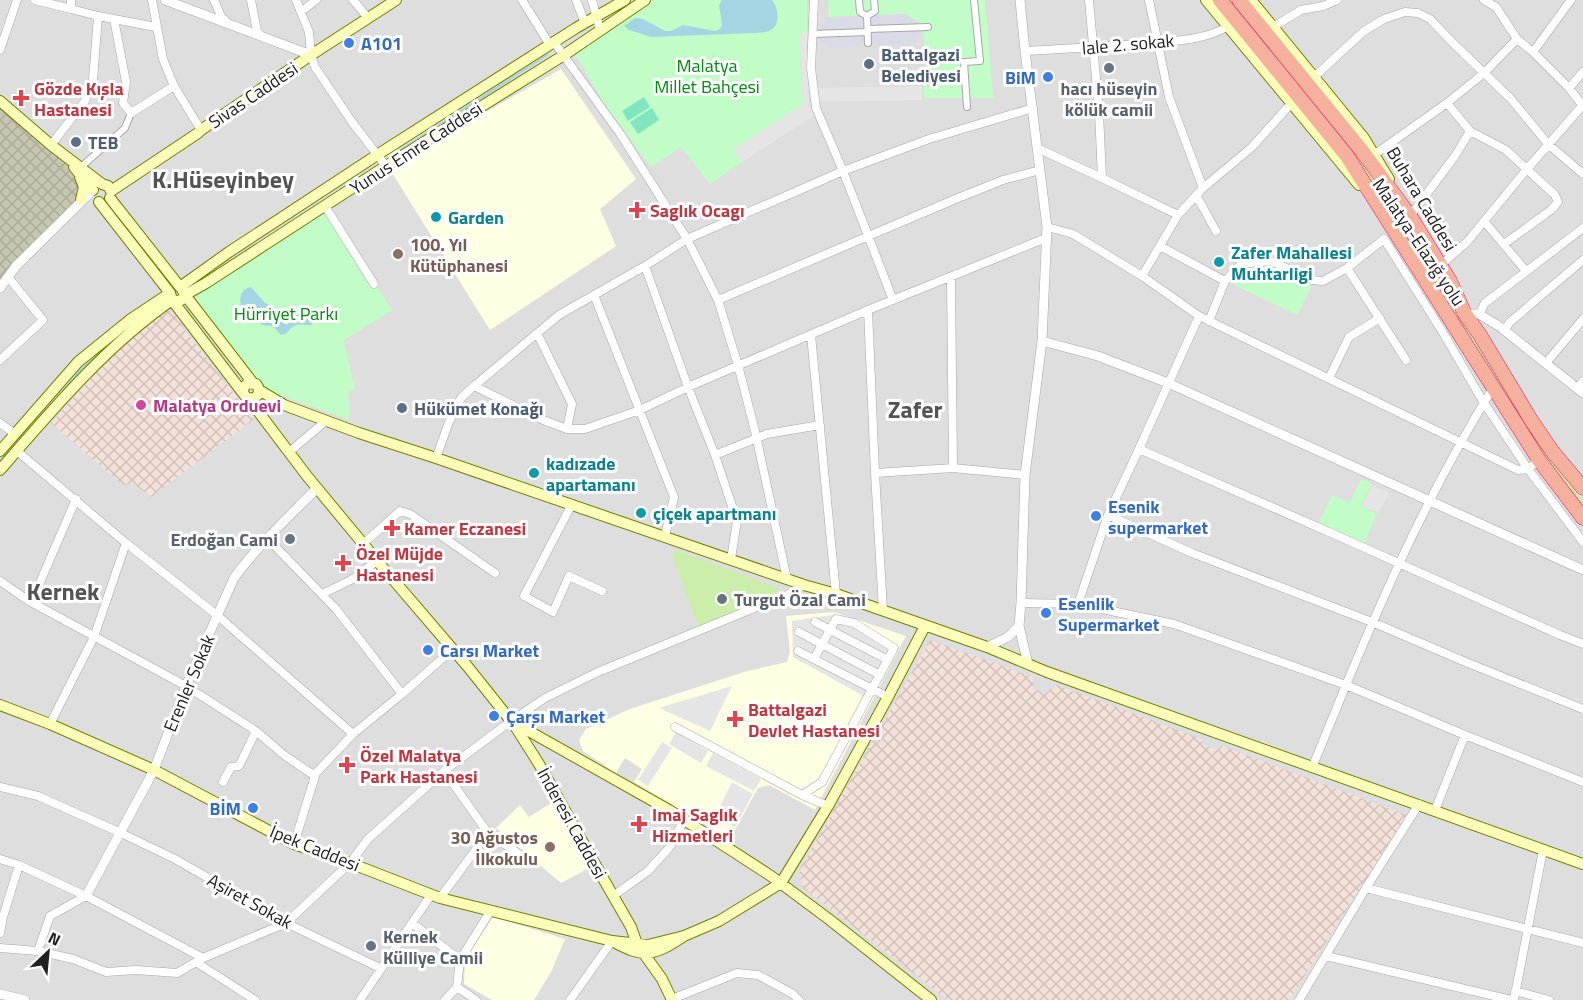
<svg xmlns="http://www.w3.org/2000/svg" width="1583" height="1000" font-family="'Titillium Web',sans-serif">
<defs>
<pattern id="military-cross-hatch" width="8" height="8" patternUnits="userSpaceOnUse" patternTransform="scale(1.5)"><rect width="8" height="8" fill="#f4e1da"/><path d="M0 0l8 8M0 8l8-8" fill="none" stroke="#d1c1bb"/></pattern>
<pattern id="construction-cross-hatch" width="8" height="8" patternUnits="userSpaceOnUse" patternTransform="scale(1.5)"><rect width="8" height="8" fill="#c7c7b1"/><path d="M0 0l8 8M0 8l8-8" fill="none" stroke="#abab98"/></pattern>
</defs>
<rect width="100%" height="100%" fill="#f2eee7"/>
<path fill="#dfdede" d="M0,0H1583V1000H0Z"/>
<path fill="#ffffe3" d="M561,69L636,179L600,209L616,246L490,330L389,168Z
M834,612L906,636L815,810L769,785L758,788L730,839L634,782L642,769L625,758L616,773L583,751L579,740L586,729L630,709L744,672L787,662L790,652L786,616Z
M556,800L591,867L561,883L496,828L520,805L529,817Z
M493,917L565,939L551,972L534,1000H492L464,984L465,960Z"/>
<path fill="url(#military-cross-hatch)" d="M161,311H170L177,316L184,329L254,419L151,497L134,484L123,485L51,423L114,352Z
M930,640L1033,677L1034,689L1046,693L1057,685L1202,739V744L1217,750L1222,746L1407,815L1289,1000H948L802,887L800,869Z"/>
<path fill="url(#construction-cross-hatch)" d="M0,107L78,171L81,200L0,288Z"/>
<path fill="#cbefaa" d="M1229,0H1235C1292,71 1352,140 1402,217C1463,311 1515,412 1583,501V509L1511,407L1458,317L1397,218L1355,157Z
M675,550L778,588L777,594L698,626L673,558Z"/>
<path fill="#c2fdc7" d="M654,0H807V33L800,34L801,59L800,61L803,104L734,149L742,162L710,184L681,147L651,167L605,105L575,54Z
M828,0H985L993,98H924V83L926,79L923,25L906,14L829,17Z
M326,210L392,310L344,340L355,390L348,392L350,420L263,389L195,297Z
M1267,266L1311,287L1297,315L1234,285L1242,268Z
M1361,479L1372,484L1361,506L1377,514L1364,543L1319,523L1332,495L1350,503Z"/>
<path fill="#80e6bf" d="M644,97L650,107L628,121L622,111Z
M652,108L659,120L638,134L630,122Z"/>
<path fill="#e5e5e5" d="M807,33L809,107L815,115L742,162L734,149L803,104L800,34Z
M922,86V100L819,102L818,88Z
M1372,485L1389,493L1379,513L1362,506Z
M832,615L894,644L867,698L793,657L792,621Z
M732,686L710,731L659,708Z
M676,732L708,751L701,763L669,744Z
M662,742L672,748L648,786L638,780Z
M713,753L761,779L754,791L706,766Z
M732,782L753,794L735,827L715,816Z"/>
<path fill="#dbdbe8" d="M906,14L919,26L920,32L911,43H907V45L878,46L877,43L859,44L858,47L830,48L816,38V32L829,17Z"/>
<path fill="#a5d4e2" d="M722,0H772C779,9 781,25 769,31C764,33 758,33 753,33L651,37L629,30L624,26L635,18L643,19L665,31H671L683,25L715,31L720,29L722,25L719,5Z
M251,287L264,302L277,310L282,321L286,325L291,322L290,311L298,309L310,311L313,315L312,325C298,326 296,321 286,334L281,335L273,326L262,325L259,322C256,306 252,314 241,306C239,297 241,289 251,287Z"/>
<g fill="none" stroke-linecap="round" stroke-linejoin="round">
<path stroke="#a5d4e2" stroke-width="2" d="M390,157L547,55
M64,390L81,370L104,349
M0,461L12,448"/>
<g stroke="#a8a8a8" stroke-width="8">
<path id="pedestrian" d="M859,0L860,12L867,16
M867,16L868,43
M867,16L875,11L874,0
M868,29L928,27
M812,34L868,32
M967,107L964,62L980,61L974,0
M81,167L125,128L131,113"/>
</g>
<g stroke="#a8a8a8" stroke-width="9">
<path id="minor" d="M35,0L71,9
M152,0L163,59L174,86L201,130
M214,0L221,16L229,24
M251,0L257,31L261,36
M296,0L309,32L311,55L315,67L352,122L386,166
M353,0L368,18
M522,0L550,45
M576,0L585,23
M592,0L600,30
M814,0L811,68L816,108L843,171L893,300
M1089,0L1099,112L1102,178
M1149,0L1169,97L1203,188
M1484,0L1496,7L1517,39L1533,52L1569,88L1583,106
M301,12L316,0
M98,16L156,27
M114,19L126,82L123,103L131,113L174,86
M1273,27L1301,10L1323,6L1337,0
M554,42L621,135L687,239L718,300
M0,50L17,0
M1025,51C1062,49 1100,47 1137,44C1167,41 1203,42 1228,26
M1533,52L1571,0
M1314,77L1364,31L1384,19L1405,12L1418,13L1430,19L1452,42L1511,99L1548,144L1583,174
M1569,88L1583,72
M1470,131L1506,150L1555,195L1558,202L1551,210L1504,244
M51,145L85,101L93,80L98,16L71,9V0
M1037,148L1102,178L1178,215L1203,188L1252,147L1287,108L1293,104
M1375,154L1447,103L1484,73L1517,39
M1196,195L1216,231
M325,206L374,284
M1410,216L1455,156L1470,131L1447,103
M1484,221L1526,271
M1047,227L1073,234L1142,276L1199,316L1518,470L1528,469L1539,460
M1160,246L1225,281
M1441,265L1467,242L1527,169L1582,106
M645,266L688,387L715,455L737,521L731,559
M1347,268L1406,360
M1142,276L1178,215
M951,278L953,468
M594,295L674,497L665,536
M1479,314L1485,303L1583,228
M1199,316L1139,449L1108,515L1192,553L1372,622L1468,663L1583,709
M1209,321L1225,281L1241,264L1271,261L1312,280L1323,281L1347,268L1384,239L1442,331L1484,403L1528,469L1583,542
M1504,331L1510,322L1583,260
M537,333L572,404L567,429
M811,335L836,594
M0,360L43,320L8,277
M1546,363L1583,319
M1329,378L1349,337L1380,318
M474,386L543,420L567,429H585L640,410L688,387L868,310
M1577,389L1583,381
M0,423L15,434
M1139,449L1329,532L1560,635L1583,644
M17,451L126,543L218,616L353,734L316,773L294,844
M289,452L326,421
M715,455L767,434L820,425
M436,458L449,422L461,398L474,386L559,315L645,266L687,239L843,171L929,139L1033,108
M875,473L868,310L1046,238
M572,504L524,596L553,612L569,576L602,591
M268,539L336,609L402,694L453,649
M363,544L400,511L410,514L495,573
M787,579L755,431L738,365L718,300L958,198L1003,180L1040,170
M0,581L29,601L186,686L256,731L284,755L312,774L316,773
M322,594L351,580L377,561
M29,601L38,587L76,499
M1021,603L1078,604L1174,624L1346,685L1312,768
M1078,604L1108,515
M883,610L875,473L953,468L1025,475
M815,622L888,660
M799,632L880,675
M798,651L888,697
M50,724L94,637L126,543
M675,727L802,795L822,782L894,648L854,623L836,619L814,659
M353,734L402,694
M1465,735L1346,685C1389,582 1434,483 1493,388
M223,782L231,767L239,766L256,731
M0,787L38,796L121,833L175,859L286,923L380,968
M802,795L828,806
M1435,810L1465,735L1583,782
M488,833L519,854
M0,859L19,865L86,896L203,958L286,923L350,863L368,839L444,771
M1366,888L1419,804
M613,896L648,871L669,848L684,820
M440,898L488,833L444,771L511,721L545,698L598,672L759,606L781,599L804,585
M412,923L460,960
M0,933L3,917L19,865
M0,948L38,951L73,959L106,972L136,970L177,973L203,958
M38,951L50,916L86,896
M1326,956L1511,1000
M196,962L255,1000
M1515,991L1549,1000
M672,999L737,973L758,975L793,994L799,1000
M360,1000L431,895
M445,1000L457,987
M476,1000L457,987L460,960L491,910
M570,1000L612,941
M1299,1000L1366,888L1583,943
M1514,1000L1543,850"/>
</g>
<g stroke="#a8a8a8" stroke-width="10">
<path id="tertiary" d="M165,0L311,55
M1020,0L1025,51L1047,227L1042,341L1025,475L1021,603L1019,626L1028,664
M0,288L16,266L93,190
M1465,314H1479L1499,326L1583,393
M1042,341L1098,356L1168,383L1583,570
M987,647L1008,637L1019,626
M86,896L154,770L186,686L234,578C258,545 289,517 317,488
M0,994L25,1000"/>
</g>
<g stroke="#718000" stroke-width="12">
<path id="secondary" d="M1206,0L1359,185
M1251,0L1364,138L1389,179
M0,101L51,145L102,184L108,186L111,191
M74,167L93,190
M80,177L84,187L81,200
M111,191L198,133L201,130L311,55L396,0
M110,198L180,287L229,252L377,155L576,28L625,0
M99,202L170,293L172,300L179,301L183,299L185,295L206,283L386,166L564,55L645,0
M182,289L185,295L253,383
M259,390L284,405L359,433L436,458L804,585L836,594L987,647L1047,672L1583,864
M248,398L307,476L384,569L468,667L511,721L669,810L771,876L830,920L931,1000
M0,451L78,362L131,319L170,293
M0,470C53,409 106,346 172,300L246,397C256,402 263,392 256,384L248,383L244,387L243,392
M0,705L50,724L154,770L294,844L350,863L440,898L612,941
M513,723L539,764L596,866L631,927L637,944L662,979L672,1000
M684,936C654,956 644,959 612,941L648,945L684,936L719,921L781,883L828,806L888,697L925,626"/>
</g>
<g stroke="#e81c61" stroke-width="15">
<path id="trunk" d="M1220,0L1347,156L1539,460L1583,518
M1239,0L1362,151L1410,216L1450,281L1465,314L1480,335L1531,420L1552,451L1583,488"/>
</g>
<use href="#pedestrian" stroke="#fff" stroke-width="6"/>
<use href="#minor" stroke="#fff" stroke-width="8"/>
<use href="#tertiary" stroke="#fff" stroke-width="9"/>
<use href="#secondary" stroke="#fafeb9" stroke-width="10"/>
<use href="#trunk" stroke="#f6b09e" stroke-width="14"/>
</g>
<g fill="#3f7fe0" stroke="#fff" stroke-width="2">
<circle cx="349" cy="43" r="6"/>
<circle cx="1048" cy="77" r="6"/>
<circle cx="1096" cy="516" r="6"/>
<circle cx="1046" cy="613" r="6"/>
<circle cx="428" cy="650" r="6"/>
<circle cx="494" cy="716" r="6"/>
<circle cx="253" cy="808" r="6"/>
</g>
<g fill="#5c6f8a" stroke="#fff" stroke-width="2">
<circle cx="869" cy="64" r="6"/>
<circle cx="76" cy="142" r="6"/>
<circle cx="402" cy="408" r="6"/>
</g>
<g fill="#6b7280" stroke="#fff" stroke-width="2">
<circle cx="1109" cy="68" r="6"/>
<circle cx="290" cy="539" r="6"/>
<circle cx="722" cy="599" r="6"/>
<circle cx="371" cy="946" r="6"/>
</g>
<g fill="#e0444e" stroke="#fff" stroke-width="2">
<path d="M18 89h6v6h6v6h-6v6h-6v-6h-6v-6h6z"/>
<path d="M634 201h6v6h6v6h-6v6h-6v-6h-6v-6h6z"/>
<path d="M389 519h6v6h6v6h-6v6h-6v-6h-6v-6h6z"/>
<path d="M340 554h6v6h6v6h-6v6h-6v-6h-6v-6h6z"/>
<path d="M732 710h6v6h6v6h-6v6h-6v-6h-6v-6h6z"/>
<path d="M344 756h6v6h6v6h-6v6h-6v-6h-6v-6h6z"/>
<path d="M636 815h6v6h6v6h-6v6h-6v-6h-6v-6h6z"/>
</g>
<g fill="#0f9aa8" stroke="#fff" stroke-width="2">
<circle cx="436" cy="217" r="6"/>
<circle cx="1219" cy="262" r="6"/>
<circle cx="534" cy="473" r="6"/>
<circle cx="641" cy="513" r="6"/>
</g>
<g fill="#8d6e63" stroke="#fff" stroke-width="2">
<circle cx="398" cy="254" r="6"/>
<circle cx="550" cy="847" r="6"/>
</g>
<circle fill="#d1479c" stroke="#fff" stroke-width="2" cx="141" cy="405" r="6"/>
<g text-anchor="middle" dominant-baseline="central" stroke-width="6" stroke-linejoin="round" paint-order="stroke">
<g font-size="18" font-weight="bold" fill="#366cbe" stroke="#fff" text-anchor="start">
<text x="361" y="43">A101</text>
<text x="1036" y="77" text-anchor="end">BiM</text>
<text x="1108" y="506">Esenik<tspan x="1108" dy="21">supermarket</tspan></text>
<text x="1058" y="603">Esenlik<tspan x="1058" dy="21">Supermarket</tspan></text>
<text x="440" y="650">Carsı Market</text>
<text x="506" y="716">Çarşı Market</text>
<text x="241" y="808" text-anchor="end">BİM</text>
</g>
<g font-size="18" fill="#212121" stroke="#fff">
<text transform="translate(1128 44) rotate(-5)">lale 2. sokak</text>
<text transform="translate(253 95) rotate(-34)">Sivas Caddesi</text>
<text transform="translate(416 148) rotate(-33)">Yunus Emre Caddesi</text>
<text transform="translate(1422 199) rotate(59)">Buhara Caddesi</text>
<text transform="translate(1419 242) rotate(56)">Malatya-Elazığ yolu</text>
<text transform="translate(189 683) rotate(-67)">Erenler Sokak</text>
<text transform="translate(572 823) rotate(61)">İnderesi Caddesi</text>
<text transform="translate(315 848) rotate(22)">İpek Caddesi</text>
<text transform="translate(250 901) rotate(29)">Aşiret Sokak</text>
</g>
<g font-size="18" font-weight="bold" fill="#4e5e75" stroke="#fff" text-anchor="start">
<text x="881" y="54">Battalgazi<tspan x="881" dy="21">Belediyesi</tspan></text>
<text x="88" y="142">TEB</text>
<text x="414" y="408">Hükümet Konağı</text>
</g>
<g font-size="18" fill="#048a0f" stroke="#fff">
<text x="707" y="65">Malatya<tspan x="707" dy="21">Millet Bahçesi</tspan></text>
<text x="286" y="313">Hürriyet Parkı</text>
</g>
<g font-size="18" font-weight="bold" fill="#be3a42" stroke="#fff" text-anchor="start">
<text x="34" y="88">Gözde Kışla<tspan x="34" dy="21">Hastanesi</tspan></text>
<text x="650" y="210">Saglık Ocagı</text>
<text x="404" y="528">Kamer Eczanesi</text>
<text x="356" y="553">Özel Müjde<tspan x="356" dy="21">Hastanesi</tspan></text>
<text x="748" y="709">Battalgazi<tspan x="748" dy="21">Devlet Hastanesi</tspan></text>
<text x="360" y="755">Özel Malatya<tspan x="360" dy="21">Park Hastanesi</tspan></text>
<text x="652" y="814">Imaj Saglık<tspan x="652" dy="21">Hizmetleri</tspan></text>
</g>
<g font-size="18" font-weight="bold" fill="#5b616d" stroke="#fff" text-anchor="start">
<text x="1109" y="88" text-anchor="middle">hacı hüseyin<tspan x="1109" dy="21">kölük camii</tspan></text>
<text x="278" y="539" text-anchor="end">Erdoğan Cami</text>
<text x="734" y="599">Turgut Özal Cami</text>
<text x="383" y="936">Kernek<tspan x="383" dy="21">Külliye Camii</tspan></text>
</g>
<g font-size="18" font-weight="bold" fill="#0d838f" stroke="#fff" text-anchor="start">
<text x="448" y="217">Garden</text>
<text x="1231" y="252">Zafer Mahallesi<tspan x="1231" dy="21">Muhtarligi</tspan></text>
<text x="546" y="463">kadızade<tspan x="546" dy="21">apartamanı</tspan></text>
<text x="653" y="513">çiçek apartmanı</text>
</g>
<g font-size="18" font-weight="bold" fill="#785e54" stroke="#fff" text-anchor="start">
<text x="410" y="244">100. Yıl<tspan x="410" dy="21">Kütüphanesi</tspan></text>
<text x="538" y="837" text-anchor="end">30 Ağustos<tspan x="538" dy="21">İlkokulu</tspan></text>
</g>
<g font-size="18" font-weight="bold" fill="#b23c85" stroke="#fff" text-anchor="start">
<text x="153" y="405">Malatya Orduevi</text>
</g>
<g font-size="24" font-weight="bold" fill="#545454" stroke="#fff">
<text x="223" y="179">K.Hüseyinbey</text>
<text x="915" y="409">Zafer</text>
<text x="63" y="591">Kernek</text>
</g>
</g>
<g transform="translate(48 952) rotate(26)" stroke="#ffffff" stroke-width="4.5" paint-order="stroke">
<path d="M0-4.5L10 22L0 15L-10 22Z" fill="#212121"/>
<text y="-9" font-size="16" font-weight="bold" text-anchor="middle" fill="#212121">N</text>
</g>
</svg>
